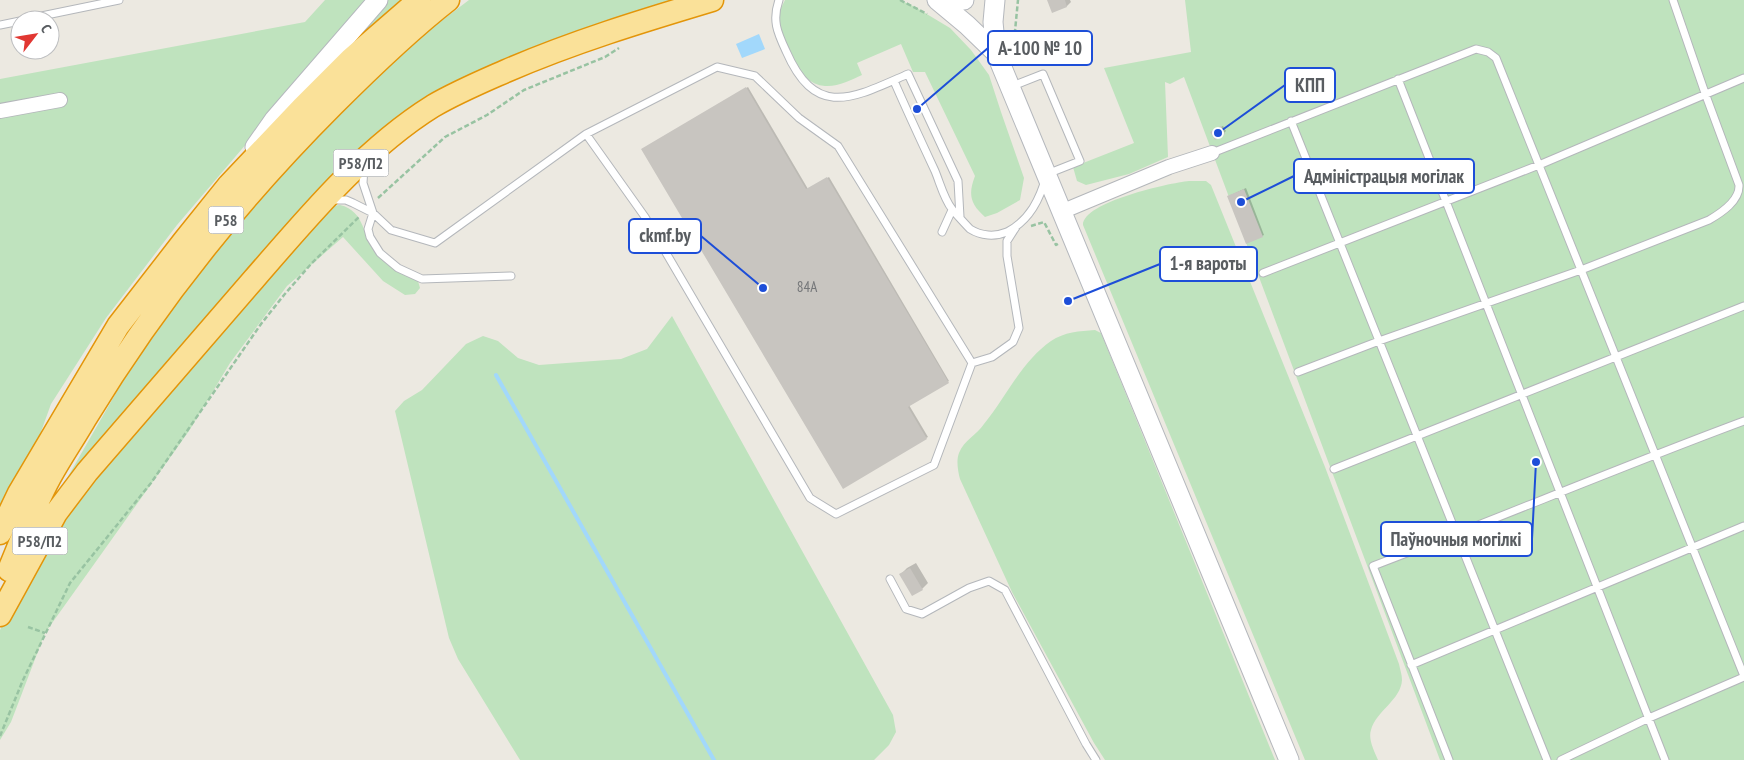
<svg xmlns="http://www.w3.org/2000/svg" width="1744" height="760" font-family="'PT Sans Narrow',sans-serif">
<rect width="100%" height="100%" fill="#ece9e1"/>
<path fill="#bfe3be" d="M325,0H369L177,225L106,318L51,404L19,493L0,508V79L305,22Z
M386,0H403L346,50Z
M469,0H672L574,33L450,83L384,127L301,208L185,341L148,391L62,487L128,372L199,264L300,148L388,61Z
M785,0H900L915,7L950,28L971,50L989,75L1001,112L1024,178L1020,200L997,213L985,217C970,204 968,194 975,176L925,72H913L901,44L857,63L862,75C851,80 838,87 825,86C796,85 784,38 777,16Z
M1185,0H1744V760H1440L1184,77L1170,84L1165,82L1168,157L1129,174L1086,185L1077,181L1073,167L1134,143L1104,68L1191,52Z
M1189,181H1206L1211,185L1325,467L1399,664C1400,669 1402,675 1402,680C1401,700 1376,711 1371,730C1368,739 1374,751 1378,760H1305L1083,225C1083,202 1169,183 1189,181Z
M340,205C366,211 362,238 378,256C390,268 403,274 418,281L420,288L415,294L405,295L383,281L343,237L287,286L230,363L189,431L45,633L11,722L0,740V630L52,535L99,473L331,206Z
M672,316L893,715L896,732L889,745L874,760H520L458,659L449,638L395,411L404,401L422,390L466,344L483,336L498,341L518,358L539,365L621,359L647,349Z
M1095,330L1101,333L1275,760H1105L1094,743L1012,592L960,479C958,471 956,461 959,453C964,440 977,435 984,424C1006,397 1022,361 1051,341C1064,332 1080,331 1095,330Z"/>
<path fill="#a2d8fb" d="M759,34L765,49L742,58L736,44Z"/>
<path fill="#0003" d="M1049,0H1070L1071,2L1067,6L1053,11Z
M748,87L808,189L829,177L949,381L909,405L928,437L926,438L645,148Z
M1223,126L1226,131L1224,133L1213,131Z
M1246,188L1264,235L1262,236L1229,196Z
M916,563L928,583L922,589L901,574L907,568Z"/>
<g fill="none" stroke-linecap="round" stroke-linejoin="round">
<path stroke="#a2d8fb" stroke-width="4" d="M496,375L714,760"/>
</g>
<path fill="#c8c5c0" d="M1047,0H1065L1067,7L1052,13Z
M746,87L806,189L827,177L949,383L908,407L927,439L843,489L641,149Z
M1221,126L1225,134L1215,140L1210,132Z
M1244,189L1263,237L1246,244L1227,196Z
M910,568L923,590L912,596L899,574Z"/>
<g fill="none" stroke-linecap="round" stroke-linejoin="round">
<g stroke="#b4b7bb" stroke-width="9">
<path id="service" d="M779,0C772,20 777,32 786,51C816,120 853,98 908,74L958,181L960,217
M22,20L119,0
M0,25L20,21
M1398,79L1665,760
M894,81C907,111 921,141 935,171C940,183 944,199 952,209C954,212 968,227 970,229C981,236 995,237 1007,232C1030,220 1040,199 1047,174L1080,161L1043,74L1010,87
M1291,121L1547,760
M586,134L645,217L810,498L836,514L934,465L972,363L992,357L1013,342L1019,328L1007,256V241L1016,227
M1212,153L1476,49L1488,52L1496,58L1744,676
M364,167L363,183L373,213L368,229L370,237L380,253L398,268L422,279L511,276
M331,200H346L353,203L373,213L391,230L435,243L586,134L717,67L755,76L799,118L838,146L972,363
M942,232L952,210
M1263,273L1539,165L1744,78
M1298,372L1379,341L1581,270L1709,220C1721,213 1740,201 1739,185L1705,93L1673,0
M1334,469L1744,306
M890,579L906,609L922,614L969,588L989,581L1005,590L1086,744L1096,760
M1411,665L1744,526
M1449,760L1373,566C1497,519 1620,467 1744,421
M1561,760L1649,718L1744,677"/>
</g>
<g stroke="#b4b7bb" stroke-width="16">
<path id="minor" d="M0,111L60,100
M1061,212L1169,167L1212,153"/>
</g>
<g stroke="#b5b8bd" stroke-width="21">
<path id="secondary" d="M937,0L967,25L996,53
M951,0H964
M995,0L993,22L996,53L1289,760
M255,147L274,120L378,0"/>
</g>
<g stroke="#e39509" stroke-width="25">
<path id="trunk" d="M0,533L19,493L118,326L184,241L229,185L302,108L351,59L419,0
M9,570C22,539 34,506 50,477C61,457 74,438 85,419C156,302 237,201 333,105C370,68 407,32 448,0
M0,615L56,513L87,472C143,408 198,343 254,279C307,218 364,149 433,106C457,92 481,82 506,71C573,42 642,21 712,0"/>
</g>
<path stroke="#98c3a2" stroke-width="2.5" stroke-dasharray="5 2.5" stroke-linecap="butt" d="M900,0L927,14
M1012,51L1018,50L1015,31L1018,0
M378,198L445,137L487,115L524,90L605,57L619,48
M1031,226L1044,222L1056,245L1058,244
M28,627L45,633
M0,736L23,680L70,583L151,483L261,324L284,295L311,264L360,216"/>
<use href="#service" stroke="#fff" stroke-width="7"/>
<use href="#minor" stroke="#fff" stroke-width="14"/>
<use href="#secondary" stroke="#fff" stroke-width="19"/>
<use href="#trunk" stroke="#fae199" stroke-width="22"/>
</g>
<g text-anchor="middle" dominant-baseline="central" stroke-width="4" stroke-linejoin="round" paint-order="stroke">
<g font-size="15" fill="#757779">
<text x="807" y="286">84А</text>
</g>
<g fill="#fff" stroke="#8b8e90" stroke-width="1">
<rect x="333.5" y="149.5" width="55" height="27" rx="4"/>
<rect x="208.5" y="206.5" width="35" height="27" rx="4"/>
<rect x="12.5" y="527.5" width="55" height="27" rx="4"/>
</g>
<g font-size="16" font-weight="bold" fill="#595d61">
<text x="361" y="163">Р58/П2</text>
<text x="226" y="220">Р58</text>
<text x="40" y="541">Р58/П2</text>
</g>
</g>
<path fill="none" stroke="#1d4ed8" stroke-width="2" d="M917 109L988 48M1218 133L1285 85M1241 202L1294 176M763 288L701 236M1068 301L1160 264M1536 462L1532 539"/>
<g fill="#1d4ed8" stroke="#fff" stroke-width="2">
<circle cx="917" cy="109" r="5"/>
<circle cx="1218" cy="133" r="5"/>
<circle cx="1241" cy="202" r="5"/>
<circle cx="763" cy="288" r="5"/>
<circle cx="1068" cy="301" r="5"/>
<circle cx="1536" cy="462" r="5"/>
</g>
<g fill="#fff" stroke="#1d4ed8" stroke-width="2">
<rect x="988" y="31" width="104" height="34" rx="5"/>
<rect x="1285" y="68" width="50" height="34" rx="5"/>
<rect x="1294" y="159" width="180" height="34" rx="5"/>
<rect x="629" y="219" width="72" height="34" rx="5"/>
<rect x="1160" y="247" width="97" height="34" rx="5"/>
<rect x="1381" y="522" width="151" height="34" rx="5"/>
</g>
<g font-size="19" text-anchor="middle" font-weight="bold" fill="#595d61">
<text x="1040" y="55">А-100 № 10</text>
<text x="1310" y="92">КПП</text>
<text x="1384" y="183">Адміністрацыя могілак</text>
<text x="665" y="242">ckmf.by</text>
<text x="1208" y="270">1-я вароты</text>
<text x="1456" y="546">Паўночныя могілкі</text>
</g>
<g transform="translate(35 35) rotate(59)"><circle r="24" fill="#ffffff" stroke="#bdbec0"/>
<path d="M0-4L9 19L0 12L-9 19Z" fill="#e13732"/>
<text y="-8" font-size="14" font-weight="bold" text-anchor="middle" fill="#595d61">С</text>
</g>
</svg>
